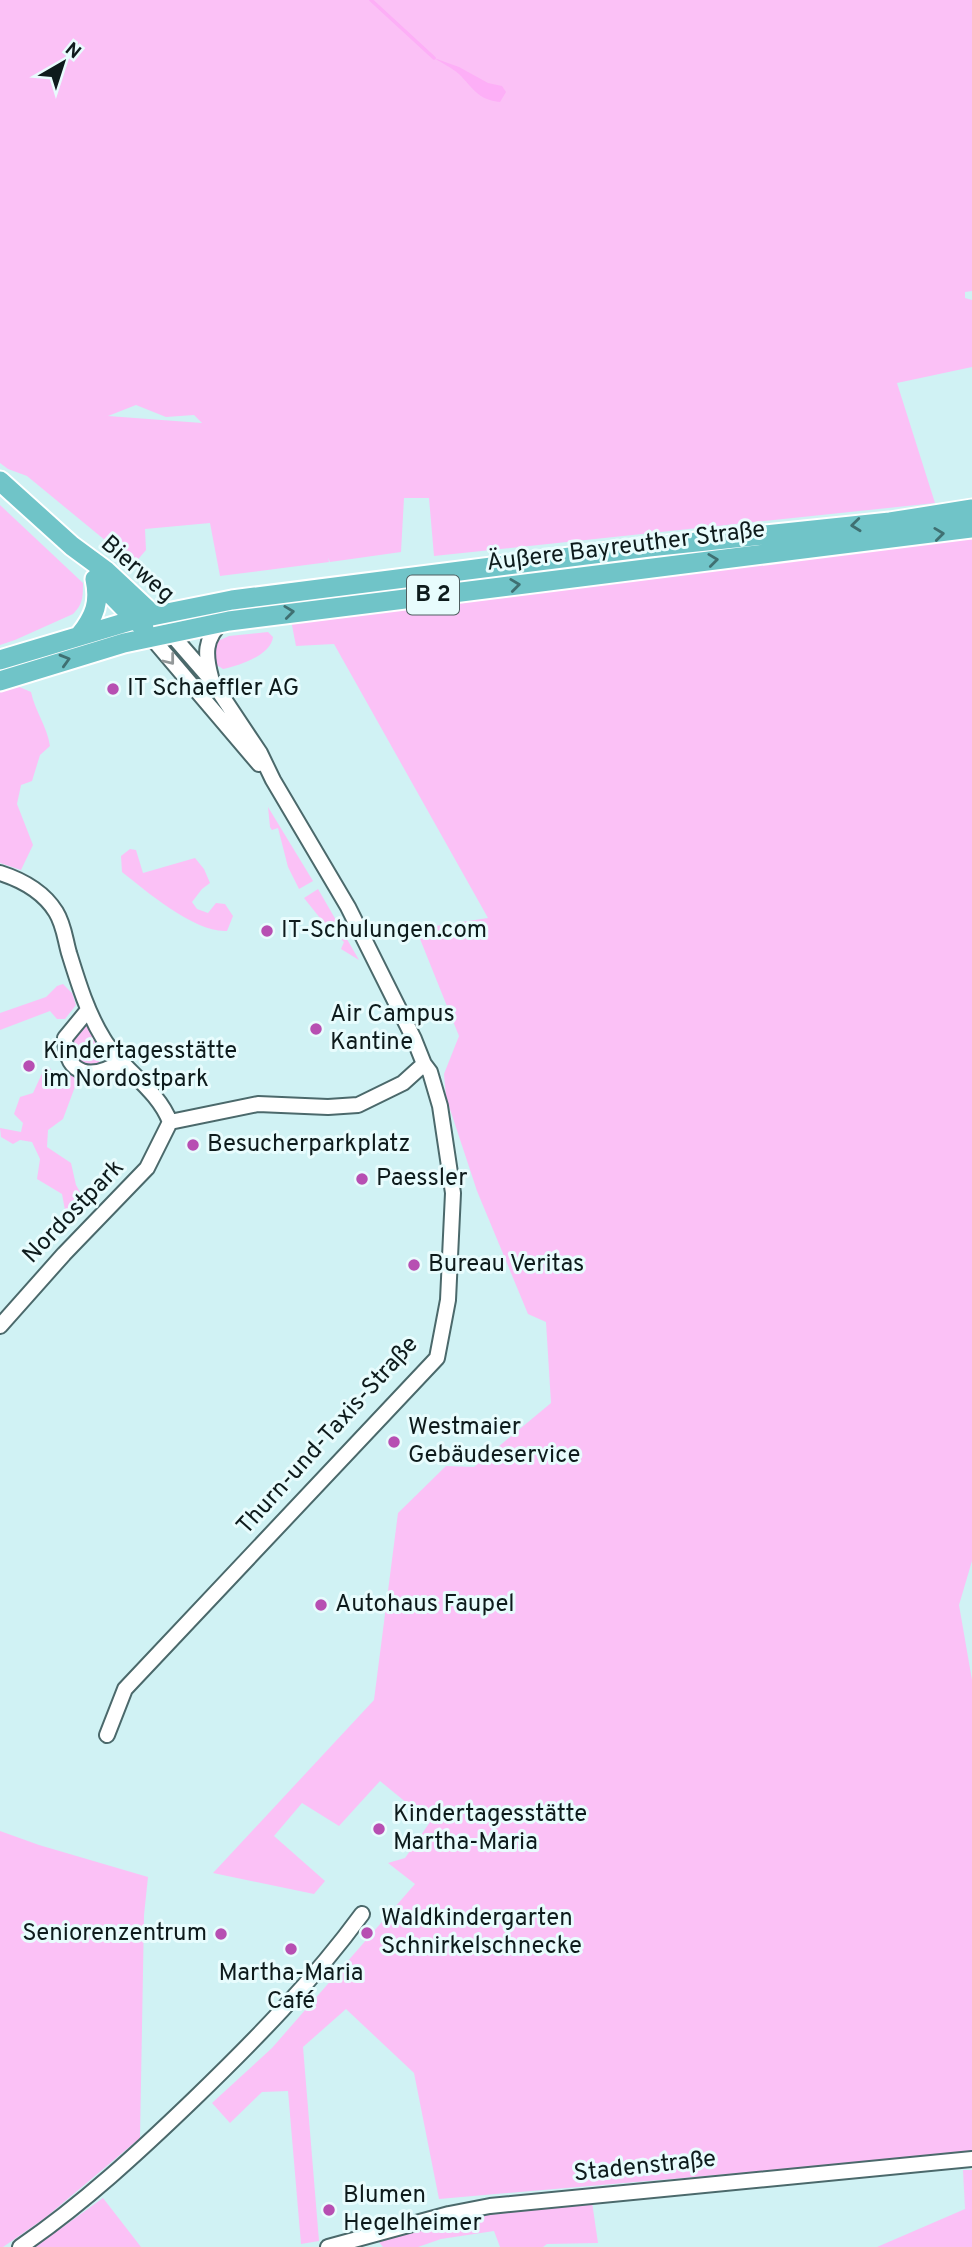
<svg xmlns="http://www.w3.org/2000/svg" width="972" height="2247" font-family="Overpass,sans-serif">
<rect width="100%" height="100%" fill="#d0f2f4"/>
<path fill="#fbc1f6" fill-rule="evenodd" d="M0,0H972V291L965,292V298L972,300V367L897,383L935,503L434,556L429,498H404L401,552L330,562L328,558L329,562L220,576L210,523L145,529L146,550L134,564L27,476L8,469L0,463ZM136,405L166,417L194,415L202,423L108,416Z
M0,505L83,583C83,597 83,604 73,614L15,640L0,645Z
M972,533V1561L959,1605L972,1680V2153L439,2199L414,2073L346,2009L303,2047L319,2241L301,2244L288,2091L262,2092L230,2123L212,2103L272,2048L415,1884L388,1863L405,1858L430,1822L380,1781L339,1826L302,1803L274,1836L325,1881L314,1894L213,1873L374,1700L398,1513L446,1466L474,1467L551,1403L546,1322L528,1314L477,1191L446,1097L444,1074L459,1036L416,929L488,918L334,644L296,646L291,620Z
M268,632L273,637C271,655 239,666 223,669L215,664L212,654L218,641L229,636Z
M17,686L31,692C35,711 47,726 50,746L40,755L32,781L21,785L17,804L33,845L21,870L0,863V691Z
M268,807L313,881L299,889L288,867L278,828L272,830L270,827Z
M130,849L136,850L143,873L195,858L204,869L210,883L202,889L192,902L197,909L208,913L216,903L225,904L233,916L227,931C195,933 146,891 122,872L121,856Z
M318,889L359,960L341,949L344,942L324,923L304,898Z
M63,984L72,993L76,1005L65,1019H57L50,1011L0,1030V1013L46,997L57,986Z
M83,1019L105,1056L76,1084L63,1119L48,1130L47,1147L71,1163L76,1185L87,1204L74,1217L65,1210L62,1194L37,1179L40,1159L32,1142L20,1140L13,1144L1,1137L0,1128L21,1132L23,1123L14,1114L20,1097L33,1093L45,1067L50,1068L56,1078L69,1070L68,1049Z
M0,1831L39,1845L148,1877L144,1915L140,2138L45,2218L3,2247H0Z
M963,2170H972V2247H877L965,2209Z
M103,2198L141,2247H35Z
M592,2202L598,2243L547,2244L543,2247H500L494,2231L441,2239L418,2247H383L379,2242L448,2218Z"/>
<path fill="#fdaff7" d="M434,58L459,67L488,83L502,86L506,92L500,102C478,100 473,88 459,74C452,68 442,63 434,58Z"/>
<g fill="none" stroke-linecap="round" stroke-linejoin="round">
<path stroke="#fdaff7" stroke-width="3.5" d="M371,0L434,58"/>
<g stroke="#4b696b" stroke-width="18">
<path id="minor" d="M151,637L259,764
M211,677C205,655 204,639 222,622
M0,873C22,880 43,891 56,912C64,925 65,939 69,953C78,982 87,1012 103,1038C121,1069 157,1088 170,1122L147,1168L64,1254L0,1326
M88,1010L65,1038C66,1078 93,1079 121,1062
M170,1122L258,1104L328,1107L358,1105L403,1083L424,1064
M107,1735L125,1689L437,1358L448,1300L453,1193L440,1106L430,1072L424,1064L414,1039L348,907L273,780L260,753L212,681L165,627
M20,2247C83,2204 140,2151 194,2099C254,2041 313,1981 362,1914
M328,2247L449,2214L490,2206L972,2159"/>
</g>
<g stroke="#fff" stroke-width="23">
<path id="major" d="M0,481L72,546L106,571L153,615
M99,582L144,628
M80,635C95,616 100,602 95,579
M0,660L137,619L232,600L649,547L890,522L972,509
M0,681L124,643L229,621L972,528"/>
</g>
<use href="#minor" stroke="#fff" stroke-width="14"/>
<use href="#major" stroke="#70c4c8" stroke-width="19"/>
</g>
<defs><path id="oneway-chevron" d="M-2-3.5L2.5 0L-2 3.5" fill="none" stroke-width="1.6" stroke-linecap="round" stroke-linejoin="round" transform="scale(1.75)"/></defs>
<g stroke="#3f7072">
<use href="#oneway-chevron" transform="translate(856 525) rotate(174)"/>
<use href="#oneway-chevron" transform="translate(939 534) rotate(-7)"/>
<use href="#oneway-chevron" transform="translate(713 560) rotate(-7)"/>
<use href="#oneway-chevron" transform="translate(515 585) rotate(-7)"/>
<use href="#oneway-chevron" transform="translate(289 612) rotate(-7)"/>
<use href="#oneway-chevron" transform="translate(65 660) rotate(-16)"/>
</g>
<use stroke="#939899" href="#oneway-chevron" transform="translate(170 660) rotate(52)"/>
<g fill="#b74fb2" stroke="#e8fcfd" stroke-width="2.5">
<circle cx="113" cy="689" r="7"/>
<circle cx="267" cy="931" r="7"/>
<circle cx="316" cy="1029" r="7"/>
<circle cx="29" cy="1066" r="7"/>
<circle cx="193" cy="1145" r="7"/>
<circle cx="362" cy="1179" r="7"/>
<circle cx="414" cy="1265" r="7"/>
<circle cx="394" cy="1442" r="7"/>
<circle cx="321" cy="1605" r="7"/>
<circle cx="379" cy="1829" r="7"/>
<circle cx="367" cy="1933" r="7"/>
<circle cx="221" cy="1934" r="7"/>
<circle cx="291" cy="1949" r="7"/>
<circle cx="329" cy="2210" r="7"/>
</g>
<g text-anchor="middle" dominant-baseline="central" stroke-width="6" stroke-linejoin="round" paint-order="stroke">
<rect fill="#e8fcfd" stroke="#4f5e60" stroke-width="2" x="407" y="575.5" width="52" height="39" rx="5"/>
<g font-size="23" font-weight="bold" fill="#0e1b1c">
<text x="433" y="595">B 2</text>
</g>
<g font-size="24" fill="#0e1b1c" stroke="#e8fcfd">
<text transform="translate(626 547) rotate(-7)">Äußere Bayreuther Straße</text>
<text transform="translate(137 570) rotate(41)">Bierweg</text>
<text transform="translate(74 1212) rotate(-46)">Nordostpark</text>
<text transform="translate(328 1436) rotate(-48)">Thurn-und-Taxis-Straße</text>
<text transform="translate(645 2167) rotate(-6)">Stadenstraße</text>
</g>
<g font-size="24" fill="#0e1b1c" stroke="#e8fcfd" text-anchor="start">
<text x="127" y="689">IT Schaeffler AG</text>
<text x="281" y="931">IT-Schulungen.com</text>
<text x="330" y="1015">Air Campus<tspan x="330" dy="28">Kantine</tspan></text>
<text x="43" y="1052">Kindertagesstätte<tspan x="43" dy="28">im Nordostpark</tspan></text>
<text x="207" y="1145">Besucherparkplatz</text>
<text x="376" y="1179">Paessler</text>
<text x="428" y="1265">Bureau Veritas</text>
<text x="408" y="1428">Westmaier<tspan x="408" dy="28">Gebäudeservice</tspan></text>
<text x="335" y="1605">Autohaus Faupel</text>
<text x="393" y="1815">Kindertagesstätte<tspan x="393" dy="28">Martha-Maria</tspan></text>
<text x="381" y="1919">Waldkindergarten<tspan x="381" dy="28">Schnirkelschnecke</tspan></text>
<text x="207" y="1934" text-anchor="end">Seniorenzentrum</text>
<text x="291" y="1974" text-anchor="middle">Martha-Maria<tspan x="291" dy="28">Café</tspan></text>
<text x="343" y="2196">Blumen<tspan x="343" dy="28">Hegelheimer</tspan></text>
</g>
</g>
<g transform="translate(63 63) rotate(39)" stroke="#e8fcfd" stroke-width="5" paint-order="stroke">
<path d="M0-5L12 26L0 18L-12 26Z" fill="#0e1b1c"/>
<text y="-10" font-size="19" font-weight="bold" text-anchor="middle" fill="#0e1b1c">N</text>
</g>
</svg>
